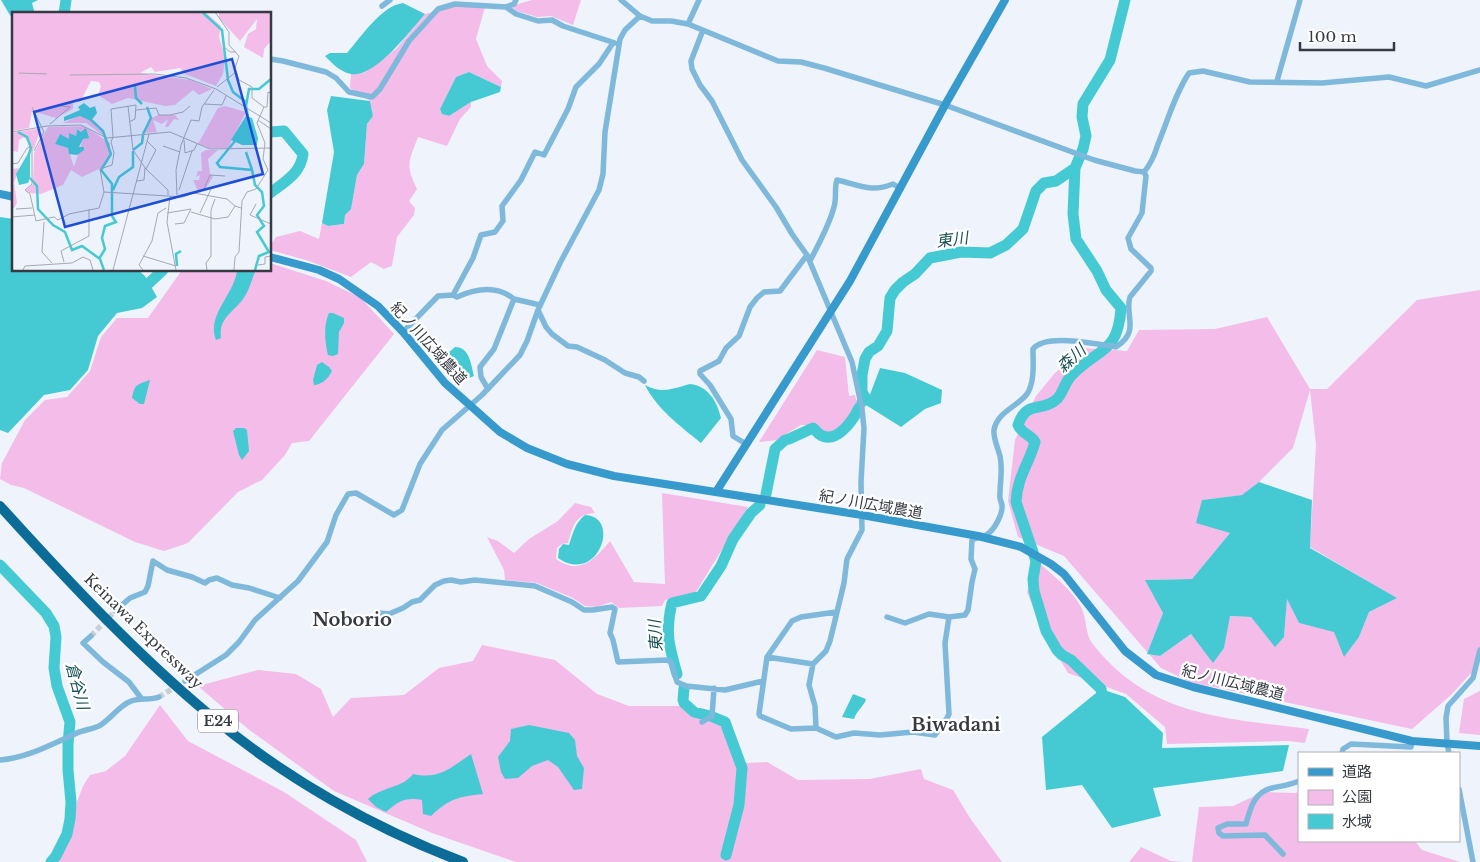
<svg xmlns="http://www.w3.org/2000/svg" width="1480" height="862" font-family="'Libre Baskerville','Noto Sans JP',serif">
<rect width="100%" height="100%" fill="#eff3fc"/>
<path fill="#f4bce8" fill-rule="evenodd" d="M532,0H581L573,25L551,16L537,17L517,11L511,6Z
M463,4L485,7L476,39L487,66L502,81L501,87L469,72L456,77L440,109L442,114L449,116L471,102V107L460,119L447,146L418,137C409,161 405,165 417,189L409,201L415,208L414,215L397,237L392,266L384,269L371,262L351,277L309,261L270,250V246L276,237L300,231L319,239L322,223L328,226L344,224L345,215L351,208L357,175L364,164L367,124L373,116L370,101L350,88L351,74L364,73L396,49L425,14Z
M270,263L326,281L361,298L394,334L309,441L292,443L285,455L262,480L238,492L188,543L164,551L135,542L24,488L11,485L0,479L2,463L25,420L45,400L67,397L90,371L101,337L117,318H148L182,270H270Z
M1480,290V653L1473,671L1451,695L1412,729L1190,682L1161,668L1064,556L1018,537L1008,501L1015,440L1036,396L1055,373L1083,348L1127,351L1139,330L1215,329L1267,317L1310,389H1327L1417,300ZM1310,390L1316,445L1310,547L1396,598L1369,612L1359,637L1344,656L1334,631L1299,623L1287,598L1284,637L1275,646L1251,617L1229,616L1224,648L1213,662L1191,634L1160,656L1148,654L1163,613L1146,580L1192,579L1230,533L1202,500L1243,495L1259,482L1293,448Z
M817,350L845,357L849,396L855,395L857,404C846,423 837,444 814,425H801L777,440L759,442Z
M662,493L748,507L696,592L665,600L662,606L619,608L611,602L597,607L585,606L573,598L537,583L505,580L504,570L487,537L498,541L514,553L529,539L558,521L575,503L591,507L595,513C575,514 573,526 568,543L562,544L557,548L556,559C580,576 595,559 610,541L634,582L665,584Z
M1039,563C1054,576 1072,590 1081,607C1087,618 1085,634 1092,643C1149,717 1225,718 1309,729L1305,743L1288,741L1167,744L1165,727L1126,694L1068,673L1042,629L1027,592Z
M482,645L555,660L597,694L629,706H681L715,720L733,731L735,745L743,763L767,762L798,780L870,779L921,769L924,779L953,790L970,818L1002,862H516L432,833L334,791L248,729L198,686L258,670L296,674L321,689L333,717L351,698L404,695L439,668L473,661Z
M1480,691V735L1459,733L1464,699Z
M160,705L188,741L284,792L356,840L367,862H56L70,837L77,802L83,786L90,775L106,771L125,756Z
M1263,792L1295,793L1299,792V841H1415L1422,850L1460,862H1192L1199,807L1233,806Z
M1141,847L1171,861L1184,862H1129Z"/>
<path fill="#45cad4" d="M1,0H38L32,3L35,14H14V22Z
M403,3L425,14C411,30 374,79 351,74C340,72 332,63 325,56L330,53H347C361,37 381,6 403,3Z
M469,72L501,87L500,92L471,102L449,116L442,114L440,109L456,77Z
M331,96L370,101L373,116L367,124L364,164L357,175L351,209L345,215L344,224L328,226L322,223L334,152L327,110Z
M0,217L14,219V270H138L145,276L157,297L142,308L117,313L98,336L88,370L70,390L44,395L8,433L0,430Z
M237,270H256C252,278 250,288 245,296C235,312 218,317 221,338L216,340C206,315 235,294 237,270Z
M329,313H333L344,318V323L339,332L338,354L333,356L328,355C325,342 323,326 329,313Z
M455,347C470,347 471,365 474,376L469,378L442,370L437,363Z
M322,362L329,367L332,371C329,378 321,385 314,385L313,380L317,365Z
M880,368L905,373L942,390L941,403L925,409L901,427L866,405Z
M150,380L144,404H140L132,398C135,384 136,385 150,380Z
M690,384C708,386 717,401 721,418L701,443C680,426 657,409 645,385C661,394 672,389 690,384Z
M236,428H244L247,430L249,451L242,460L239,455L233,431Z
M1259,482L1312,500L1310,548L1397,598L1369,612L1359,637L1344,657L1334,632L1299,623L1287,599L1284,637L1275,647L1251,617L1230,616L1224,648L1213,663L1191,634L1160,656L1147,654L1163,613L1145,580L1192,579L1230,533L1196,523L1202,500L1242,495Z
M585,515C622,516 598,586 558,558L559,549L563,544L569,545C573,533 575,523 585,515Z
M1101,689L1125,697L1163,733L1162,748L1289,745L1283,771L1153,788L1161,816L1112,828L1082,785L1046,790L1042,737Z
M853,694L866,699C865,705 857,710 854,719L842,717Z
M529,725L569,733L575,740L577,756L584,768L582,789L574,790L558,767L548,760L532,766L518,778L505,779L501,772L498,757L510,741L511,729Z
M471,754L483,794C458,797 450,798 431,816L423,814L422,800C405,797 399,801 386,812L376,807L368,799C381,787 403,788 413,774C439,780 450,768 471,754Z"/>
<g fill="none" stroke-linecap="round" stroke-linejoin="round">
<path stroke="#45cad4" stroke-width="11" d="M64,14L66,0
M270,132L284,131L303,154C301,173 285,182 270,193
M136,281L148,284L163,270
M862,402L865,397L862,392V375L865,359L869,352L878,346L887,331L890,298L895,290L903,282L915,274L930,258L961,252L990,253L1006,245L1023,229L1036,191L1044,183L1056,181L1075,168
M766,494L775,449L785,440L789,439L813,428C815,430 817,432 819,434C836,446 853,420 859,408
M0,565L46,613L54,626L56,637L54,668L57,686L70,722L68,744V770L71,802L70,819L67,834L56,856L51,862
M677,674C669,646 665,632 672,603L701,596L721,566L733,539L751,513L760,505
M683,700L684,688
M684,703L694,712L710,716
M1103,704L1101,689L1071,660L1062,655L1057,650L1046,631L1034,591L1033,579L1036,561L1016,502C1017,477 1029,464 1035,442C1031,435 1022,434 1018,425C1027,399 1042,413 1057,399C1063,393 1065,382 1071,376C1098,347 1118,355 1121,308L1106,290L1097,271L1076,239L1073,214L1075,168L1083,149L1086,136L1082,117L1083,104L1110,60L1125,0
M713,717L725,722L742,768L739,805L726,855"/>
<path stroke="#caced7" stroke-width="5.5" stroke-dasharray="5.5 3" stroke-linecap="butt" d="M91,636L115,611
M159,697L177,686"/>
<path stroke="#7eb9db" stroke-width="5.5" d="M621,0L640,16L652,21H671L688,24L778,61L801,62L824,68L945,105L1094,160L1135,171L1144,172
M382,6L390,0
M506,7L516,14L538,21L552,20L563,26L615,43
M688,24L699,0
M703,30L691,61L692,69L700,85L712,101L742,160L776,207L792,234L807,255L852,362L862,409L864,428L861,482L862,530L847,559L844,583L830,641L826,651L813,664L809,685L815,706L816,728
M270,59L283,61L326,72L336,78L349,92L372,97L380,89L409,41L438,9L455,4L506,7L514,4L516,0
M1277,81L1300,0
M810,261C819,243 829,226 834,207C837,197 834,188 837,180C860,185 870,193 893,184L901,189
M453,295L473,258L481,235L495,232L503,221L502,206L521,180L535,152L544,155L568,109L576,87L599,64L613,43
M514,299L540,305
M538,310L546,327L552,334L568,346L577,347L605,360L625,373L639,377L644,381
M403,332L438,296L453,295L457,297C475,289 497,285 514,299L494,349L480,367L481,377L488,389
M746,444L733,436L731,419L710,385L700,374V371L719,361L726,348L739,336L750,307L757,298L764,292L780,291L807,255
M115,611L130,598L145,592L148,586L153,561L167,570L192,577L205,583L209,580L217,578L232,585L249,588L280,598
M836,612L801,617L792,621L767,657L759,714L760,716L791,729L816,728L836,737L854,733L880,735L913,732L935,735L947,718L949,714L945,643L949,617L965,615L968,610L972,582L975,569L971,559L972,540C977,537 981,537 986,535C994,531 1003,514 1002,505C1001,501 999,498 1000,494C1000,481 1003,469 1000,456C998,448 993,438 994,430C997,412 1017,407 1027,394C1035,382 1033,362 1033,349C1045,333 1098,344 1116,347C1141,331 1124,315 1130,297L1151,271V268L1131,249L1128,238L1142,213L1146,176L1144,172C1151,164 1155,154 1158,144C1168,120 1175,94 1189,73L1203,71L1250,82L1322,83L1389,77L1426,86L1480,70
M379,613L389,614L403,608L412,602L420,600L435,585L444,581L451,580L461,582L475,580L535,586L572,602L584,610H593L612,607L615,609L610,633L613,640L618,662L667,660L671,662L677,682L686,686L725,690L763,681
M887,617L905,623L929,614L949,617
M91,636L83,643L103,662L129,682L141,698
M767,657L813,664
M185,681L226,655L239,642L255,620L298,581L327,542L336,515L348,494L356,493L394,515L402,510L420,464L442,430L482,395L520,355L527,341L538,310L560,263L599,190L603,174L605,132L620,39L625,30L640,16
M702,722L712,716L714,688
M1342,753L1343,749L1351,744L1411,747L1412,741
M1449,753L1447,743L1446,718L1448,706L1473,678L1480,650
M0,760C27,758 52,744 77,733C84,730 92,729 99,726C110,720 118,707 129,702C139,697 149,701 159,697
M1459,789L1473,862
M1283,854L1265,835L1223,836L1219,833L1218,828L1227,824H1246C1250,809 1254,792 1272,788C1281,786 1290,785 1299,781"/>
<path stroke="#369acd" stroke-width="8" d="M0,194L14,197
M270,257L319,270L339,279L378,306L403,332L445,383L500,432L527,448L567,464L614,476L862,515L978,536L1021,547L1051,564L1064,574L1125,651L1156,675L1193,687L1412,741L1480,746
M716,492L850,281L945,105L1005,0"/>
<path stroke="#0b6d97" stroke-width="10" d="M0,506C67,580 135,653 212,717C285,778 373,828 463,862"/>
</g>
<g text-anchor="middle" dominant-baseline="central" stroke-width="4.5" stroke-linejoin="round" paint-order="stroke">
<rect fill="#fff" stroke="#72757b" stroke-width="1" x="198" y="709.5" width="40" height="23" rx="4"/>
<g font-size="14" font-weight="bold" fill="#363a43">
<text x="218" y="721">E24</text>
</g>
<g font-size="15" fill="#363a43" stroke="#fff">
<text transform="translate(429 343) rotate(48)">紀ノ川広域農道</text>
<text transform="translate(871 504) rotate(10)">紀ノ川広域農道</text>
<text transform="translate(144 631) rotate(44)">Keinawa Expressway</text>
<text transform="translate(1233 682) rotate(14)">紀ノ川広域農道</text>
</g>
<g font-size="16" font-style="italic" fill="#175054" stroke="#fff">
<text transform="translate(952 239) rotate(-7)">東川</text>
<text transform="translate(1071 358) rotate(-42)">森川</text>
<text transform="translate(655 636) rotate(-94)">東川</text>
<text transform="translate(78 686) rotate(75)">倉谷川</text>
</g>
<g font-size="18" font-weight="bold" fill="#363a43" stroke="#fff">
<text x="352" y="620">Noborio</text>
<text x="956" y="725">Biwadani</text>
</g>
</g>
<g transform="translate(12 12)">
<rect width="259" height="259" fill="#eff3fc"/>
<path d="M0,0H193L209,14L207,25L213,45L211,62L204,74L173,62L168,56L143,60L139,55L128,61L178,68L200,77L187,83L181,78L163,93L153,94L116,86L100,92L86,83L89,74L87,70L79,69L68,90L61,89V97L44,106L20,99L17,116L0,119ZM207,0H259V29L252,37L251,46L232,35L236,22L244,17L245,7L228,29L207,6ZM213,94L234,100L216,136H197L186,132L206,96ZM146,103H163L167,108L162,107L156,115H153L156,107L150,112L141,108L145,120L133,121L136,108ZM68,104L84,110L92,120V124L74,111H50ZM72,114L98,131V146L93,154L70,165L59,158L51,173L29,182L17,181L14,178L21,172L22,141L36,115ZM65,117L76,125L71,127L62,155L56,136L43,132L48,123L57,128V122L64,124ZM29,116L22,137L12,125L7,128L6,140L1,139L0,121ZM194,138H206L196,147L198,162L201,165L194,176L186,179L181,168H187L188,163L184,165L186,159H190L189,141ZM7,156L2,171L5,191L0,199V157Z" fill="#f4bce8" fill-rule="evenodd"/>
<path d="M72,91L78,96L83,94L85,101L79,109L68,104L52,109V105L68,98L66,95ZM234,104L240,106L246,126L245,133H230L219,128ZM74,116L77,126L71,127L67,135H72V138L65,143L57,142L56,136L43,132L48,122L57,127V121L64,124L65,117L69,120ZM18,138V166L16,171L7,173L4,162Z" fill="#45cad4"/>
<path fill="none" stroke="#45cad4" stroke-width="2.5" d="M190,0L210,18L216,68L221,80L234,90M123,74L124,86L130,92M78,107L91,119L99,142L89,158L100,172V204L104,210L93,214L90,226L93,237L87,247M237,110L234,94L237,77H247L259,67M6,120L15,125L19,136L17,142M131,122L139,106L135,95M223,129L205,151L208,155L240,158L243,173L250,180L252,194L245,203L252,214L245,220L257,240L247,244L243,258M121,138L130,131L131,123M234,140L240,158M18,166L25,174L26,197L41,213L53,220L60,238L70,234L88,247L92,258M101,178L107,165L121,155V139M165,254L164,242L169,239"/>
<path fill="none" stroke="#a5a9b2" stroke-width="1" d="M203,0L217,20V33L227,44L223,56L227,68L240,75V86L252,95M211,34L218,40H224M7,61L35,62M58,63L143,62L174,66L204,77L259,111M205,75L224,60M192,92L210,93L214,84M116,94L121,138L134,157L156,178V183M20,95L32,120L22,139M124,98L144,96L147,103H158L171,100L178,94M246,108L259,117M38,112L58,95L49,94M0,120L35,114L69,113L95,126L158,120L198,137L259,136M172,128L173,141L182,138L185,132M151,134L168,140M0,152L6,151L15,136L20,135V172L13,178L18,182L24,209L42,205L46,208L57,202L87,196L92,180L88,157L100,153L102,141L99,130L101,125L99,97L124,93L123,107L117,110M134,157L144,138L135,129M256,158L251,147L253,131L245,111L252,95H255L256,80L259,81M124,169L132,168L133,156M167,178L180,139M92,180L171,185L192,177L198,163L213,164M182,181L215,187L223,194L229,196M165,183L164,158L169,133L179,108L187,109L190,95L202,78M158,184L155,210L164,258M244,192L238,203L259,212M4,197L20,196M179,200L203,207L216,205L223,194M155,201L179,197L172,211L163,212M188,201L200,175M0,205L23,203M32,210L30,240L40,251M131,244L164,254M52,250L49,239L77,224V197M246,253L253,252V245L259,244M11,258L13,254L60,251L71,245L78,248L81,258M101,258L137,122M131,258L127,253L140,229L146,201L154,196M195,258L194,251L199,244V198L203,187M222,258L223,245L227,240L230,189L235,180L244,177L256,158"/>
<path fill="#1d4ed8" fill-opacity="0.15" stroke="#1d4ed8" stroke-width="2.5" d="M220,47L251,162L53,215L22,100Z"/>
<rect width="259" height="259" fill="none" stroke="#363a43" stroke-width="2.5"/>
</g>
<rect x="1298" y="752" width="162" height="90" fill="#ffffff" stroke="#afb0b4"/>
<rect x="1308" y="768" width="25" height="8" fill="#369acd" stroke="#afb0b4"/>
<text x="1342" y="777" font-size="15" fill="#363a43">道路</text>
<rect x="1308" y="790" width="25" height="15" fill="#f4bce8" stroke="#afb0b4"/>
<text x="1342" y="802" font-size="15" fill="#363a43">公園</text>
<rect x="1308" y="814" width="25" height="15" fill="#45cad4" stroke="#afb0b4"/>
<text x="1342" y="827" font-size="15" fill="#363a43">水域</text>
<path d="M1300 42v8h94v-8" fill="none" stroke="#363a43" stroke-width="2.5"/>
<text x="1308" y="42" font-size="15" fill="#363a43" stroke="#ffffff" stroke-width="4" paint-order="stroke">100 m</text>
</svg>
